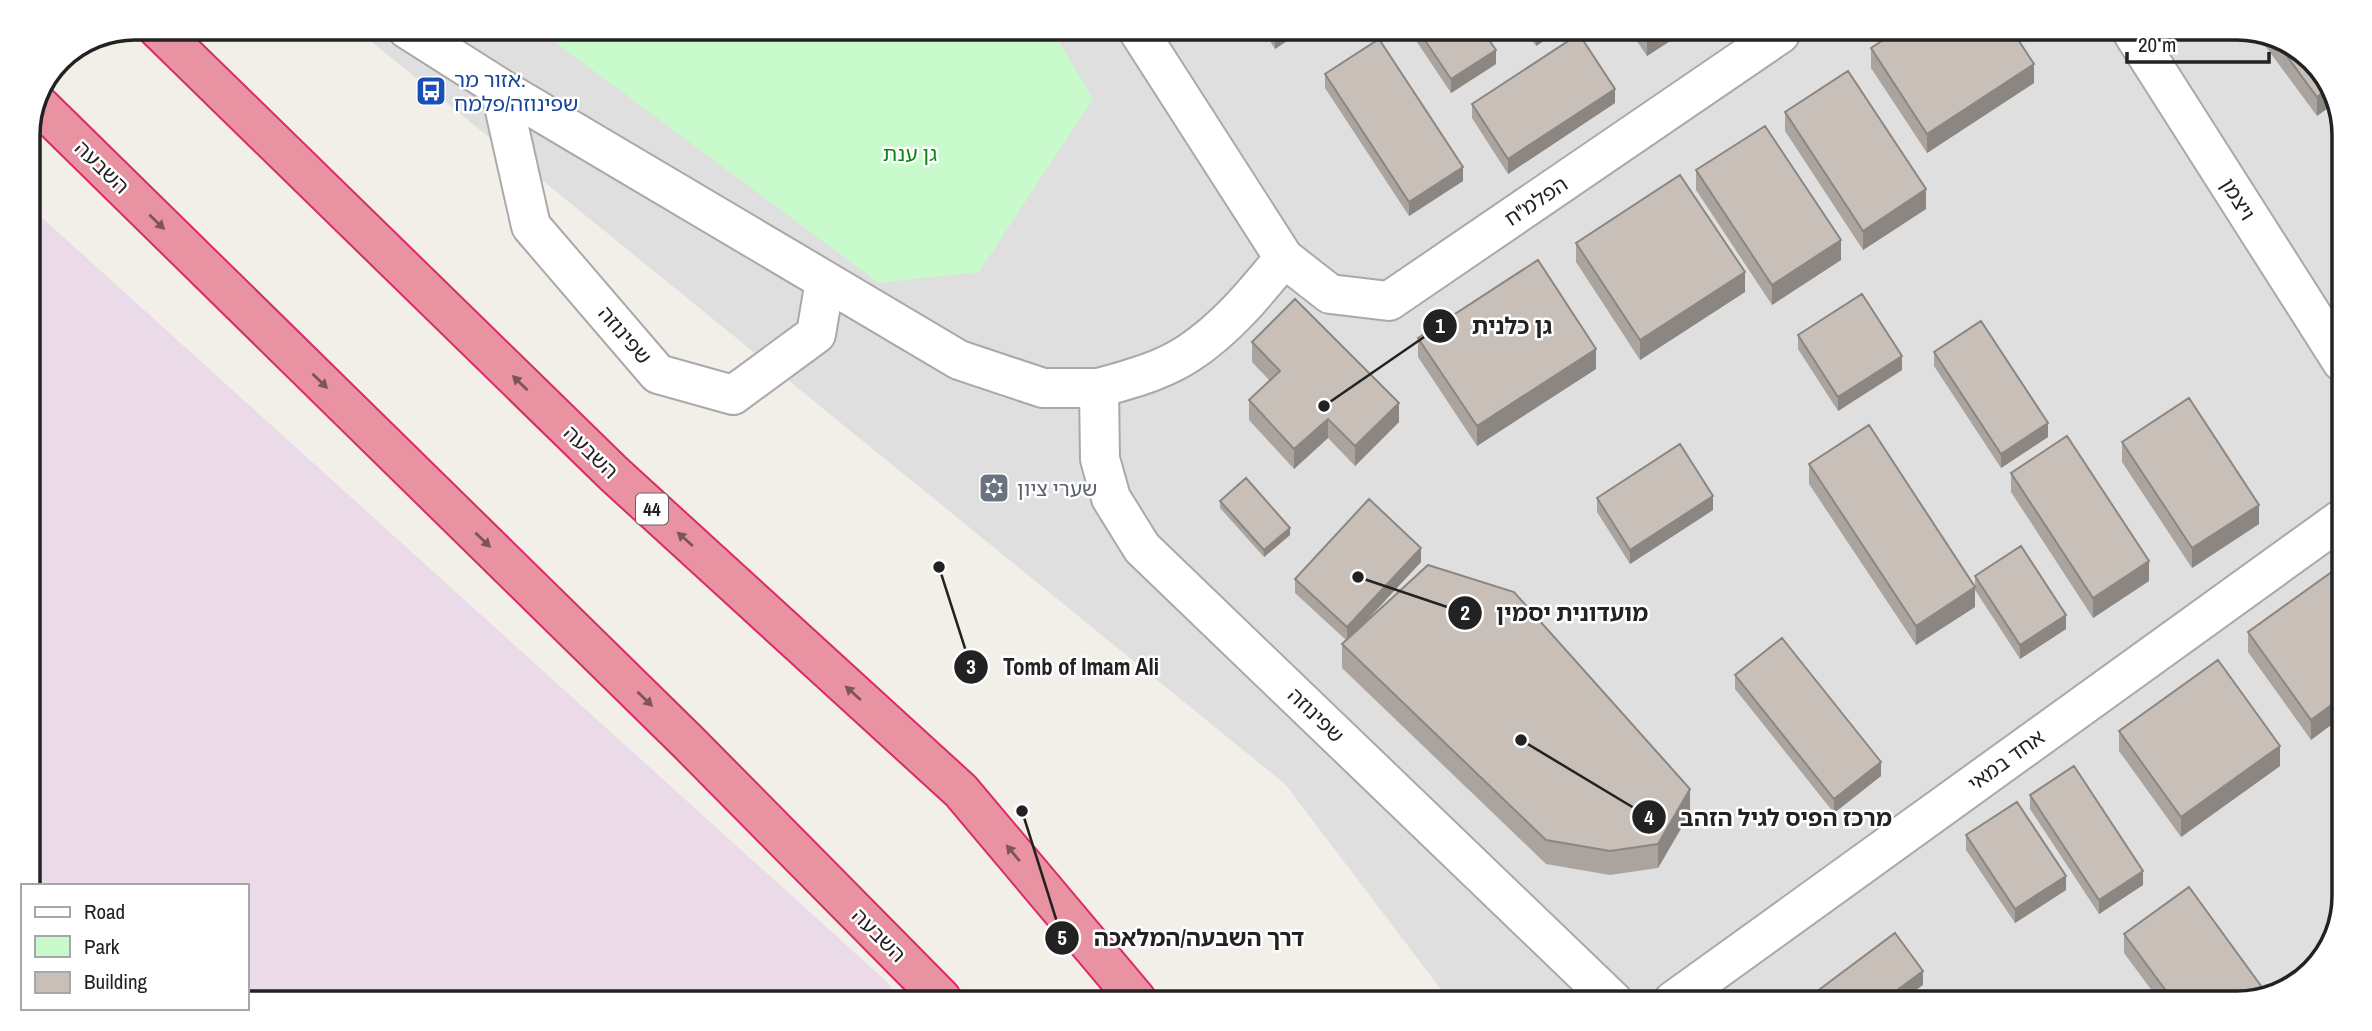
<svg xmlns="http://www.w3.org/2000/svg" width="2372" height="1031" font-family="'Archivo Narrow','Noto Sans Hebrew',sans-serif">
<rect width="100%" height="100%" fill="#f2efe9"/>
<path fill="#e0dfdf" d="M356,29L2277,36L2322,70L2344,129L2336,936L2297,985L2237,1003L1449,1000L1285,784Z"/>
<path fill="#ebdbe8" d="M28,205L886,981L899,998L247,996V886H28Z"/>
<path fill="#c8facc" d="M539,30L1053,31L1093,99L979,272L879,283Z"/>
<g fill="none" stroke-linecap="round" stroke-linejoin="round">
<g stroke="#a9a9a9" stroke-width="42">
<path id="street" d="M407,29L500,88L959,360L1043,388H1099
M1139,32L1284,258L1330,294L1389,301L1780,34
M2134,35L2342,362
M500,88L531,226L658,374L733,395L816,334L825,281
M1284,258C1256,292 1227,328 1189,353C1162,371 1130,379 1099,388L1100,459L1111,498L1142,548L1613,1001
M1673,1001L2340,520"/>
</g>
<g stroke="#dc2a67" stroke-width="42">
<path id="highway" d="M157,28L614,474L961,791L1136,999
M39,105L688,742L941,998"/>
</g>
<use href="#street" stroke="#fff" stroke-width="38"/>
<use href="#highway" stroke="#e892a2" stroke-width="38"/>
</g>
<path fill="#aba49e" d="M1264,32H1300L1275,49Z
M1411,33H1484L1496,64L1451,93Z
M1527,33H1556L1536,46Z
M1632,34H1681L1647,56Z
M2260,36H2277L2322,70L2317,116L2260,39Z
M1871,48L2034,83L1927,153L1871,68Z
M1325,74L1463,181L1409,216L1325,88Z
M1615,103L1508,174L1472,118V104Z
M1785,112L1926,209L1863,250L1785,131Z
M2344,143L2343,167L2341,164V145Z
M1696,170L1841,260L1772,305L1696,190Z
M1576,243L1745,292L1640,360L1576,262Z
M1798,335L1902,370L1838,411L1798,349Z
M1418,338L1596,369L1477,446L1418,357Z
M1252,342L1399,422L1355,466L1328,438L1294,469L1249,420V400L1270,381L1252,362Z
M1934,352L2048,437L2001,468L1934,366Z
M2122,442L2259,524L2192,568L2122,462Z
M1809,464L1975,587V576L2066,629L2020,659L1975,590V607L1916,645L1809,484Z
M2011,473L2149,581L2093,618L2011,492Z
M1597,498L1713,510L1630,564L1597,512Z
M1220,501L1290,535L1264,557L1220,508Z
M1421,562L1362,626L1690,813L1658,868L1610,875L1546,864L1342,668V644L1346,640L1295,593V579Z
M2340,566L2311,740L2248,652V632Z
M1735,675L1881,776L1834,813L1735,689Z
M2119,731L2280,766L2181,837L2119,751Z
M2338,738V770L2332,762V743Z
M2030,795L2143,885L2099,914L2030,809Z
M1966,835L2066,890L2015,923L1966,850Z
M2124,934L2264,995L2237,1003H2161L2124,953Z"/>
<path fill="#8b8681" d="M1279,32H1300L1275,49V35Z
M1536,33H1556L1536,46Z
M1651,34H1681L1647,56V36Z
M1496,50V64L1451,93V79Z
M2034,64V83L1927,153V134Z
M2329,88L2334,104L2317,116V97Z
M1615,89V103L1508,174V159Z
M1463,167V181L1409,216V202Z
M1926,189V209L1863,250V231Z
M1841,240V260L1772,305V285Z
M1745,272V292L1640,360V340Z
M1596,349V369L1477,446V426Z
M1902,356V370L1838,411V397Z
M1399,403V422L1355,466V446Z
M1328,419V438L1294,469V449Z
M2048,423V437L2001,468V454Z
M1713,496V510L1630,564V550Z
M2259,505V524L2192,568V548Z
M1290,528V535L1264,557V550Z
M1421,548V562L1347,641V627Z
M2149,561V581L2093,618V598Z
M1975,587V607L1916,645V626Z
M2066,615V629L2020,659V645Z
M2338,700V720L2311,740V720Z
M2280,746V766L2181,837V817Z
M1881,762V776L1834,813V799Z
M1690,789V813L1658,868V844Z
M2143,871V885L2099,914V900Z
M2066,876V890L2015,923V909Z
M1923,971V985L1900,1002H1881Z
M2264,990V995L2252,998Z"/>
<path fill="#c7bfb8" stroke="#8b8681" stroke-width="2" d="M1420,33H1484L1496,50L1451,79Z
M1579,34L1615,89L1508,159L1472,104Z
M1891,35H2015L2034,64L1927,134L1871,48Z
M2272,36H2277L2322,70L2329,88L2317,97Z
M1379,39L1463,167L1409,202L1325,74Z
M1848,71L1926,189L1863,231L1785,112Z
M1765,126L1841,240L1772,285L1696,170Z
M1680,175L1745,272L1640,340L1576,243Z
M1538,260L1596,349L1477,426L1418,338Z
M1862,294L1902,356L1838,397L1798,335Z
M1295,299L1399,403L1355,446L1328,419L1294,449L1249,400L1280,371L1252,342Z
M1981,321L2048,423L2001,454L1934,352Z
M2189,398L2259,505L2192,548L2122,442Z
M1869,425L1975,587L1916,626L1809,464Z
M2067,436L2149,561L2093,598L2011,473Z
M1680,444L1713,496L1630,550L1597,498Z
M1246,478L1290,528L1264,550L1220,501Z
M1369,499L1421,548L1347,627L1295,579Z
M2021,546L2066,615L2020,645L1975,576Z
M1428,565L1514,592L1690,789L1658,844L1610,851L1546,840L1342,644Z
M2340,566L2338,700L2311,720L2248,632Z
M1782,638L1881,762L1834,799L1735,675Z
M2218,660L2280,746L2181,817L2119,731Z
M2338,738V751L2332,743Z
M2074,766L2143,871L2099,900L2030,795Z
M2017,802L2066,876L2015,909L1966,835Z
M2189,887L2264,990L2252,998L2237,1003H2175L2124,934Z
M1895,933L1923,971L1881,1002L1804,1001Z"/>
<defs><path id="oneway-solid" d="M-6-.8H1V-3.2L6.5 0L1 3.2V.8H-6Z" transform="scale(1.75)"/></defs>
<g fill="#7b545c">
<use href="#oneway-solid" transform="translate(157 222) rotate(44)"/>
<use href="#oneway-solid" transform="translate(320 381) rotate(44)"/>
<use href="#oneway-solid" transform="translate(520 383) rotate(-136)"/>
<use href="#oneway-solid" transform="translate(685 539) rotate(-138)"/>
<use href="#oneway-solid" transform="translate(483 540) rotate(44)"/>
<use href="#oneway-solid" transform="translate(853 693) rotate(-138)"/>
<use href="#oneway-solid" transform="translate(645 699) rotate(44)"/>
<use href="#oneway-solid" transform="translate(1013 853) rotate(-130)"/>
</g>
<defs>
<g id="bus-square" transform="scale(1.575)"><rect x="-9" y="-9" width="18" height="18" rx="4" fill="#1a4fb4" stroke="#fff"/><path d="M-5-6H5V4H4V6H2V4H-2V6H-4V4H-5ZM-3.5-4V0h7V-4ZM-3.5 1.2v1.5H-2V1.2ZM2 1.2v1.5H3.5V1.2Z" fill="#fff"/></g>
<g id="synagogue-square" transform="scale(1.575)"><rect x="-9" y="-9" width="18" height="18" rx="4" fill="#6b7280" stroke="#fff"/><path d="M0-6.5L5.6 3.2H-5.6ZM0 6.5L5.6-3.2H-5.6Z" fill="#fff"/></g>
</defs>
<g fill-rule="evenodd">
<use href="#bus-square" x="431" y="91"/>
<use href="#synagogue-square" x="994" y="488"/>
</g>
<g text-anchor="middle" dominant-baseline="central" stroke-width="5" stroke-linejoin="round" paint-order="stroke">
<rect fill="#fff" stroke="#646464" stroke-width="2" x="636" y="493.5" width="32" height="31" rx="5"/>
<g font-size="19" font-weight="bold" fill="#222">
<text x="652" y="509">44</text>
</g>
<g font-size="21" fill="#164399" stroke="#fff" text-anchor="start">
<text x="454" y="79">אזור מר.<tspan x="454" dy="24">שפינוזה/פלמח</tspan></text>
</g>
<g font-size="21" fill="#0c8416" stroke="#fff">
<text x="910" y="153">גן ענת</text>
</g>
<g font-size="21" fill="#222" stroke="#fff">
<text transform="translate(102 167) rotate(44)">השבעה</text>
<text transform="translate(2238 199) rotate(58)">ויצמן</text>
<text transform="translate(1536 201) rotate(-34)">הפלמ"ח</text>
<text transform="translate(625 335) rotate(49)">שפינוזה</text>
<text transform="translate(591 452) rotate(44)">השבעה</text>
<text transform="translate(1316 715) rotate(44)">שפינוזה</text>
<text transform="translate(2006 760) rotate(-36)">אחד במאי</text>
<text transform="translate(879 935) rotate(45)">השבעה</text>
</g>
<g font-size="21" fill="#5b616d" stroke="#fff" text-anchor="start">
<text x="1017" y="488">שערי ציון</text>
</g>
</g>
<path d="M0 0H2372V1031H0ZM135 40H2237A95 95 0 0 1 2332 135V896A95 95 0 0 1 2237 991H135A95 95 0 0 1 40 896V135A95 95 0 0 1 135 40Z" fill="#fff" fill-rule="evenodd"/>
<path fill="none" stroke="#222" stroke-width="3.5" d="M135 40H2237A95 95 0 0 1 2332 135V896A95 95 0 0 1 2237 991H135A95 95 0 0 1 40 896V135A95 95 0 0 1 135 40Z"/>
<path fill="none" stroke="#222" stroke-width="2.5" d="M1324 406L1440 326M1358 577L1465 613M939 567L971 667M1521 740L1649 817M1022 811L1062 938"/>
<g fill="#222" stroke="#fff" stroke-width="2.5">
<circle cx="1324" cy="406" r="7"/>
<circle cx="1358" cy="577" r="7"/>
<circle cx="939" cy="567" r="7"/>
<circle cx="1521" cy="740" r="7"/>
<circle cx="1022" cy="811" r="7"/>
<circle cx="1440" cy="326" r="18"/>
<circle cx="1465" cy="613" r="18"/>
<circle cx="971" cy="667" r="18"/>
<circle cx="1649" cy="817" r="18"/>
<circle cx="1062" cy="938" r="18"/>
</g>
<g font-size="21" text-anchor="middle" font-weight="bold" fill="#fff">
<text x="1440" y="333">1</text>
<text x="1465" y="620">2</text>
<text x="971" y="674">3</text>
<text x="1649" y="825">4</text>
<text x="1062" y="945">5</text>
</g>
<g font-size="23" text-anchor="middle" font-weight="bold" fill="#222" stroke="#fff" stroke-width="5" stroke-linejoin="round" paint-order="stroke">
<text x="1512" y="334">גן כלנית</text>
<text x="1572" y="621">מועדונית יסמין</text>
<text x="1081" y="675">Tomb of Imam Ali</text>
<text x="1786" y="826">מרכז הפיס לגיל הזהב</text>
<text x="1199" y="946">דרך השבעה/המלאכה</text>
</g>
<rect x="21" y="884" width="228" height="126" fill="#ffffff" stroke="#a7a7a7" stroke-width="2"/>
<rect x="35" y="907" width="35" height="10" fill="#ffffff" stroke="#a7a7a7" stroke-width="2"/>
<text x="84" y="919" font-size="21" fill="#222222">Road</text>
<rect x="35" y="936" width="35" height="21" fill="#c8facc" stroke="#a7a7a7" stroke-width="2"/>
<text x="84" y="954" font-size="21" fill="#222222">Park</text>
<rect x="35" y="972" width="35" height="21" fill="#c7bfb8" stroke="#a7a7a7" stroke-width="2"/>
<text x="84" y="989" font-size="21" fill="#222222">Building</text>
<path d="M2127 52v10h142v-10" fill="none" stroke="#222222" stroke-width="3.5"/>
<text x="2138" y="52" font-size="21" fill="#222222" stroke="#ffffff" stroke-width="5" paint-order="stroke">20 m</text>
</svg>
